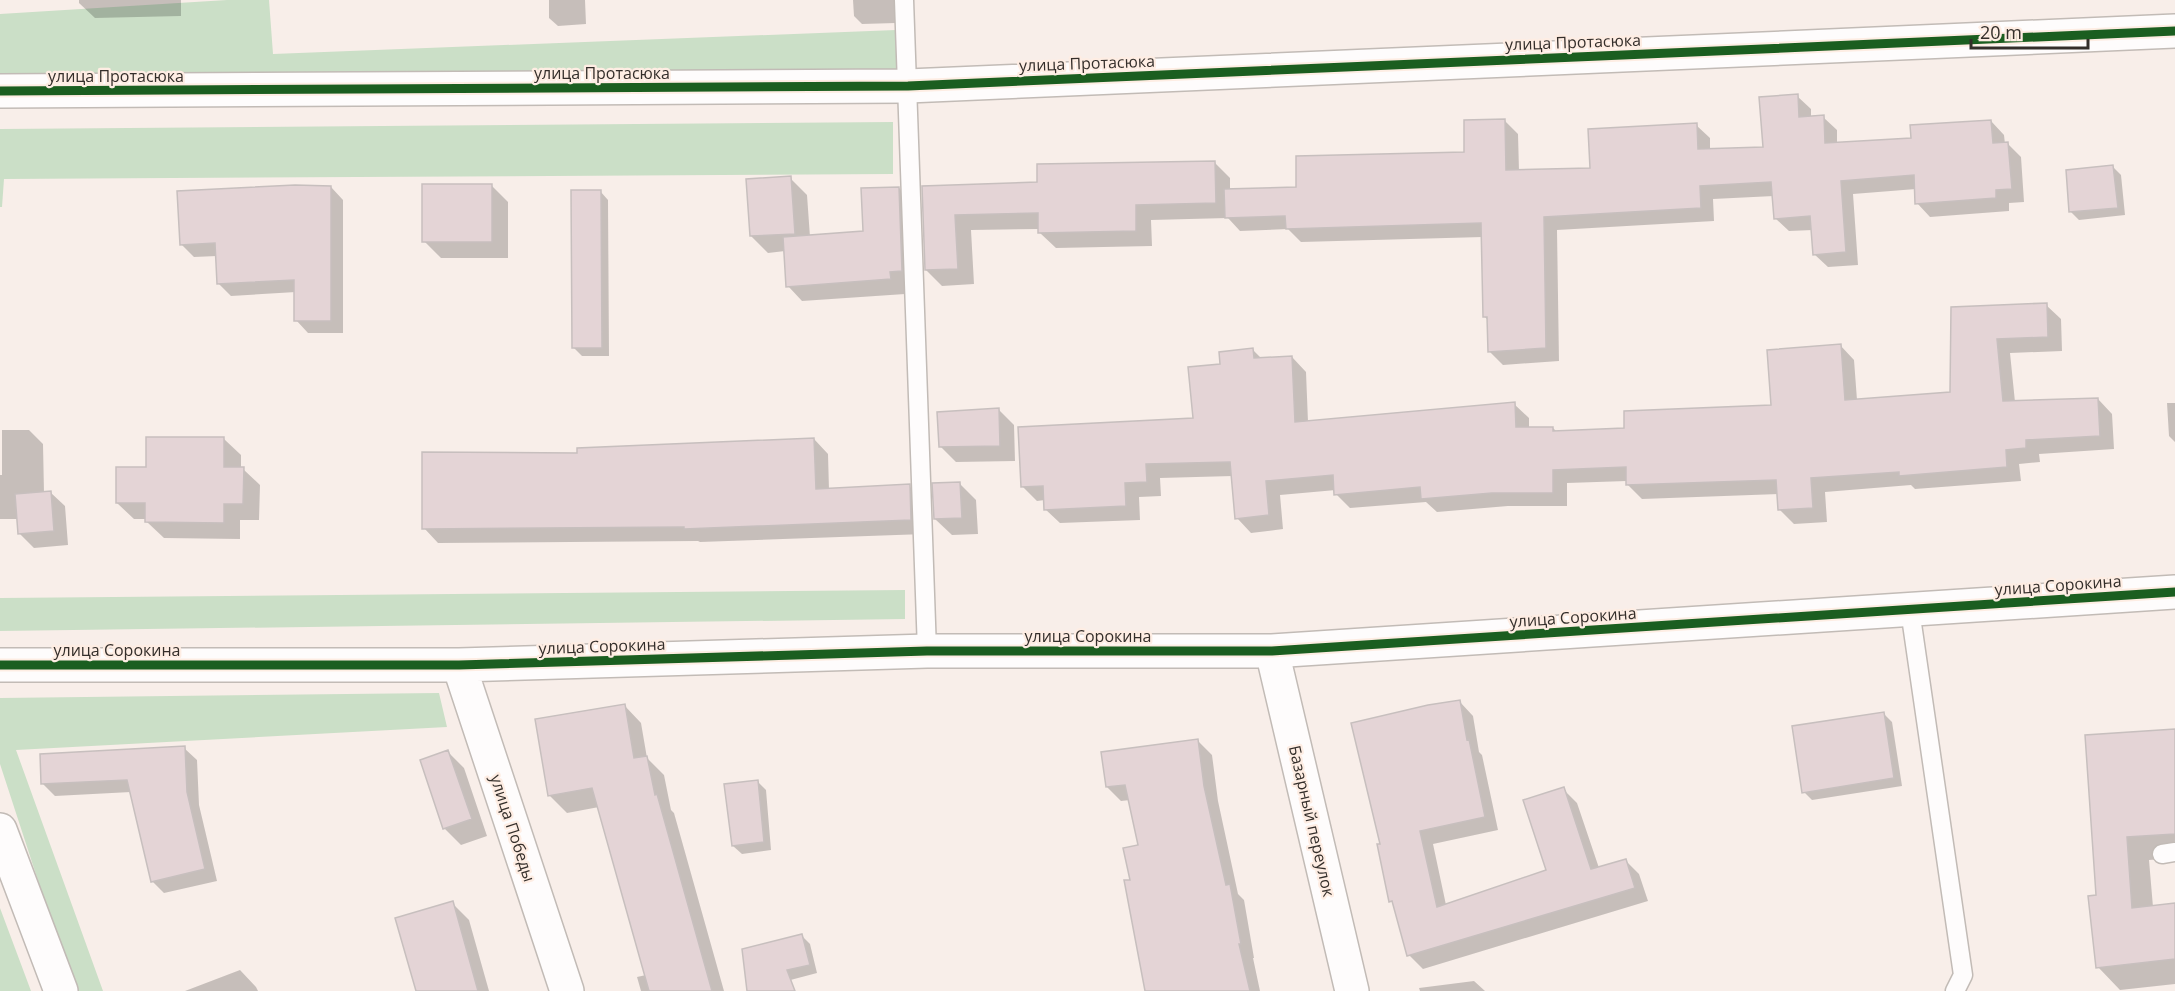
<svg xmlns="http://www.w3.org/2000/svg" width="2175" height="991" font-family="'Open Sans',sans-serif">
<rect width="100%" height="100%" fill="#f8eee9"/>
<path fill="#cbdfc7" d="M227,0H269L273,54L896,30L897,69L122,94H0V14Z
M893,122V174L4,179L2,207H0V129Z
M905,590V619L0,631V598Z
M439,693L447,727L16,750L103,991H74L0,764V698Z
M0,908L31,991H0Z"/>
<path fill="#0003" d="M79,0H181V16L95,18L79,3Z
M549,0H585L586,24L558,26L549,18Z
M853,0H895L896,23L862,24L854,16Z
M1797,96L1811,109V118L1823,117L1837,130V144L1913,139L1991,121L2004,135L2005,144H2008L2021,157L2024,202L2009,203V211L1930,217L1917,203L1916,189L1853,194L1858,265L1828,267L1814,254L1813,230L1789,231L1775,218L1774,196L1713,199L1714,221L1557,230L1559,361L1503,365L1490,352L1489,321L1484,316L1483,237L1301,242L1288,229L1240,231L1228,218L1151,220L1152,246L1056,248L1040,233V229L971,230L974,284L942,286L926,270L923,188L1039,184L1214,162L1230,178V190L1298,189L1466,153L1505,121L1518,134L1519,171L1591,169L1696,125L1710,138V150L1765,148Z
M2113,167L2121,175L2125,215L2079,220L2070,211Z
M790,178L807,195L810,237L864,233L899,188L914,203L916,286H904L905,294L802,301L788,286L785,251L768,253L751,236Z
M491,185L508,202V258H441L424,241Z
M331,187L343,200V333H308L296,320V292L231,296L218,283L217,256L194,257L181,244Z
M600,191L608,200L609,356H582L574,348Z
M2046,305L2061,319L2062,351L2010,353L2015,402L2098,399L2112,414L2114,449L2039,454L2040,462L2019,464L2021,481L1915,489L1911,485L1825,492L1827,522L1794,524L1780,510L1779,494L1642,499L1627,484V481L1567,483V506H1508L1437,512L1426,502L1350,508L1336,494V490L1280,495L1283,529L1251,533L1237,518L1233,476L1160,478L1161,496L1139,497L1140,520L1060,523L1045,509V500L1037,501L1022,486L1195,419L1222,365L1253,350L1262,359L1292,357L1306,372L1308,422L1514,404L1529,418V428H1553L1557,432L1626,429L1773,407L1840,345L1854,360L1857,400L1951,393L1952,308Z
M2167,403H2175V442L2169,436Z
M998,409L1014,425L1015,461L956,462L941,447Z
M2,430H29L43,444L44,493L50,492L65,506L68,545L34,548L20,534L18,519H0V475H2Z
M224,439L241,455V469H243L260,485L259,520H240V539L164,538L147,522V519H134L117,503Z
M814,439L828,454L829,490L909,486L923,500L925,534L700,542L698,541L438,543L424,528L579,454Z
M959,483L976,500L978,534L952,535L935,519Z
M1460,702L1473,716L1479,752L1482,755L1498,830L1433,844L1446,905L1548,871L1563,789L1577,803L1599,868L1625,860L1639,874L1648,901L1423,969L1409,955L1394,904L1391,901L1382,845Z
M624,705L641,723L647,758L664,775L671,810L674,813L724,991H641L637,977L646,975L599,807L567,813L549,795Z
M1883,713L1892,722L1902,786L1812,800L1804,792Z
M2175,730V858L2149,860L2153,907L2175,905V984L2120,990L2098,967V896Z
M1198,741L1212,755L1218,801L1238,894L1244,900L1254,958H1253L1260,991H1147L1132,881L1140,846L1130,800L1121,801L1107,787Z
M184,748L197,760L199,805L217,881L164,893L152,881L131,792L55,796L43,784Z
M447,751L464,768L487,836L461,845L444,828Z
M758,782L766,790L771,850L742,854L733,846Z
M452,903L469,920L489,991H417Z
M802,936L810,944L817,973L756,989Z
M240,970L256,987L258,991H185Z
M1474,981L1485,991H1420L1419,988Z"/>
<path fill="#e4d4d6" stroke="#c7bfbe" stroke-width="1.5" d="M1798,94L1799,117L1824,115L1825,143L1911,138L1910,125L1991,120L1993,143L2008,142L2012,189L1996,190V198L1915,204L1914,175L1841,181L1846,252L1813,255L1810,216L1774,219L1771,182L1700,186L1701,208L1544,217L1546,348L1488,352L1487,317H1483L1481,223L1286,229L1285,216L1225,218L1224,189L1296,187V156L1464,152V120L1505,119L1506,170L1590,168L1588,129L1697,123L1698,149L1763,147L1759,97Z
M1215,161L1216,203L1136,205V231L1038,233V213L955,215L958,269L925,270L922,186L1037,182V164Z
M2113,165L2118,208L2069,212L2066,170Z
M791,176L795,234L750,236L746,179Z
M422,184H492V242H422Z
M295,185L331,186V321H294V280L217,284L215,243L180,245L177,191Z
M899,187L902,271L890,272L891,279L786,287L783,237L863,231L861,188Z
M571,190H601L602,348H572Z
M2047,303L2048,337L1997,339L2003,401L2098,398L2100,436L2026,440V448L2006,450L2007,467L1899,476V472L1811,478L1813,508L1778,510L1776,480L1626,485V467L1553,470V493H1492L1421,499L1420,487L1334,495L1333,475L1266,481L1269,515L1235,519L1230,462L1146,464L1147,482L1125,483L1126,506L1044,510L1043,486L1021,487L1018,427L1193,418L1188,367L1220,364L1219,352L1253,348L1254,358L1292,356L1295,422L1515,402L1516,427H1553V431L1624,428V411L1771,405L1767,350L1841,344L1845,400L1950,392L1951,307Z
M999,408L1000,446L939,447L937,412Z
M146,437H224V467H244L243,504H224V523L145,522V503H116V467H146Z
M814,438L816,489L910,484L911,520L684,529V527L422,529V452L577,453V448Z
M960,482L962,518L934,519L932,483Z
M51,491L54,531L18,534L15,494Z
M1460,700L1467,740L1469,739L1485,817L1420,831L1437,907L1546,870L1523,800L1564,787L1591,869L1626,859L1635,888L1407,956L1392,901L1389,902L1377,844H1380L1351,723L1428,705Z
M625,704L634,758L647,756L655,795L657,794L712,991H649L592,788L548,796L535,719Z
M1884,712L1894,778L1802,793L1792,726Z
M2175,729V834L2127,837L2132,908L2175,903V959L2096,968L2088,896L2096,895L2085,735Z
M1198,739L1204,786L1226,885L1230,884L1241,944H1239L1250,991H1145L1124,880H1130L1123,848L1138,845L1125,785L1106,787L1101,752Z
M185,746L187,792L205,869L151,882L127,780L41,784L40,754Z
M448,750L472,819L443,829L420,760Z
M758,780L764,842L732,846L724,784Z
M453,901L478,991H416L395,918Z
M802,934L810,965L787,970L795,991H747L742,949Z"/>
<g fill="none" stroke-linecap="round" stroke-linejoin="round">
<g stroke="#c2bbb6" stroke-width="21">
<path id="lane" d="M904,0L927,651
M1910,610L1963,975L1955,991
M2162,854L2175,852"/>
</g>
<g stroke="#c2bbb6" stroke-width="36">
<path id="street" d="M0,91L908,86L2175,31
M1272,651L1352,991
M0,665H459L927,651H1272L2175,592
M459,665L567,991
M0,830L61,991"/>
</g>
<use href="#lane" stroke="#fefcfc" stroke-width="18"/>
<use href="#street" stroke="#fefcfc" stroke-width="33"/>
<g stroke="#feede3" stroke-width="13">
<path id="cycleway" d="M0,91L908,86L2175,31
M0,665H459L927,651H1272L2175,592"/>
</g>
<use href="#cycleway" stroke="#1b5e20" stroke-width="9"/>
</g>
<g text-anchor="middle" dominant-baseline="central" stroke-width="4.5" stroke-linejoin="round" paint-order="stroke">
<g font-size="16" fill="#342e2a" stroke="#feede3">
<text transform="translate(1573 42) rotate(-2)">улица Протасюка</text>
<text transform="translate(1087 63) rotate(-2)">улица Протасюка</text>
<text x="602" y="73">улица Протасюка</text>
<text x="116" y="76">улица Протасюка</text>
<text transform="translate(2058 585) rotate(-4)">улица Сорокина</text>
<text transform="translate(1573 617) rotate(-4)">улица Сорокина</text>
<text x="1088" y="636">улица Сорокина</text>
<text transform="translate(602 646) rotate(-2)">улица Сорокина</text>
<text x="117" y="650">улица Сорокина</text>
<text transform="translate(1312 821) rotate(77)">Базарный переулок</text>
<text transform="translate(513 828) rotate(72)">улица Победы</text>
</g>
</g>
<path d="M1971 39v9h117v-9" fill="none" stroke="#342e2a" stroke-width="3"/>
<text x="1980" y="39" font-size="18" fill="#342e2a" stroke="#feede3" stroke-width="4.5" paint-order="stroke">20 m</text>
</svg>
